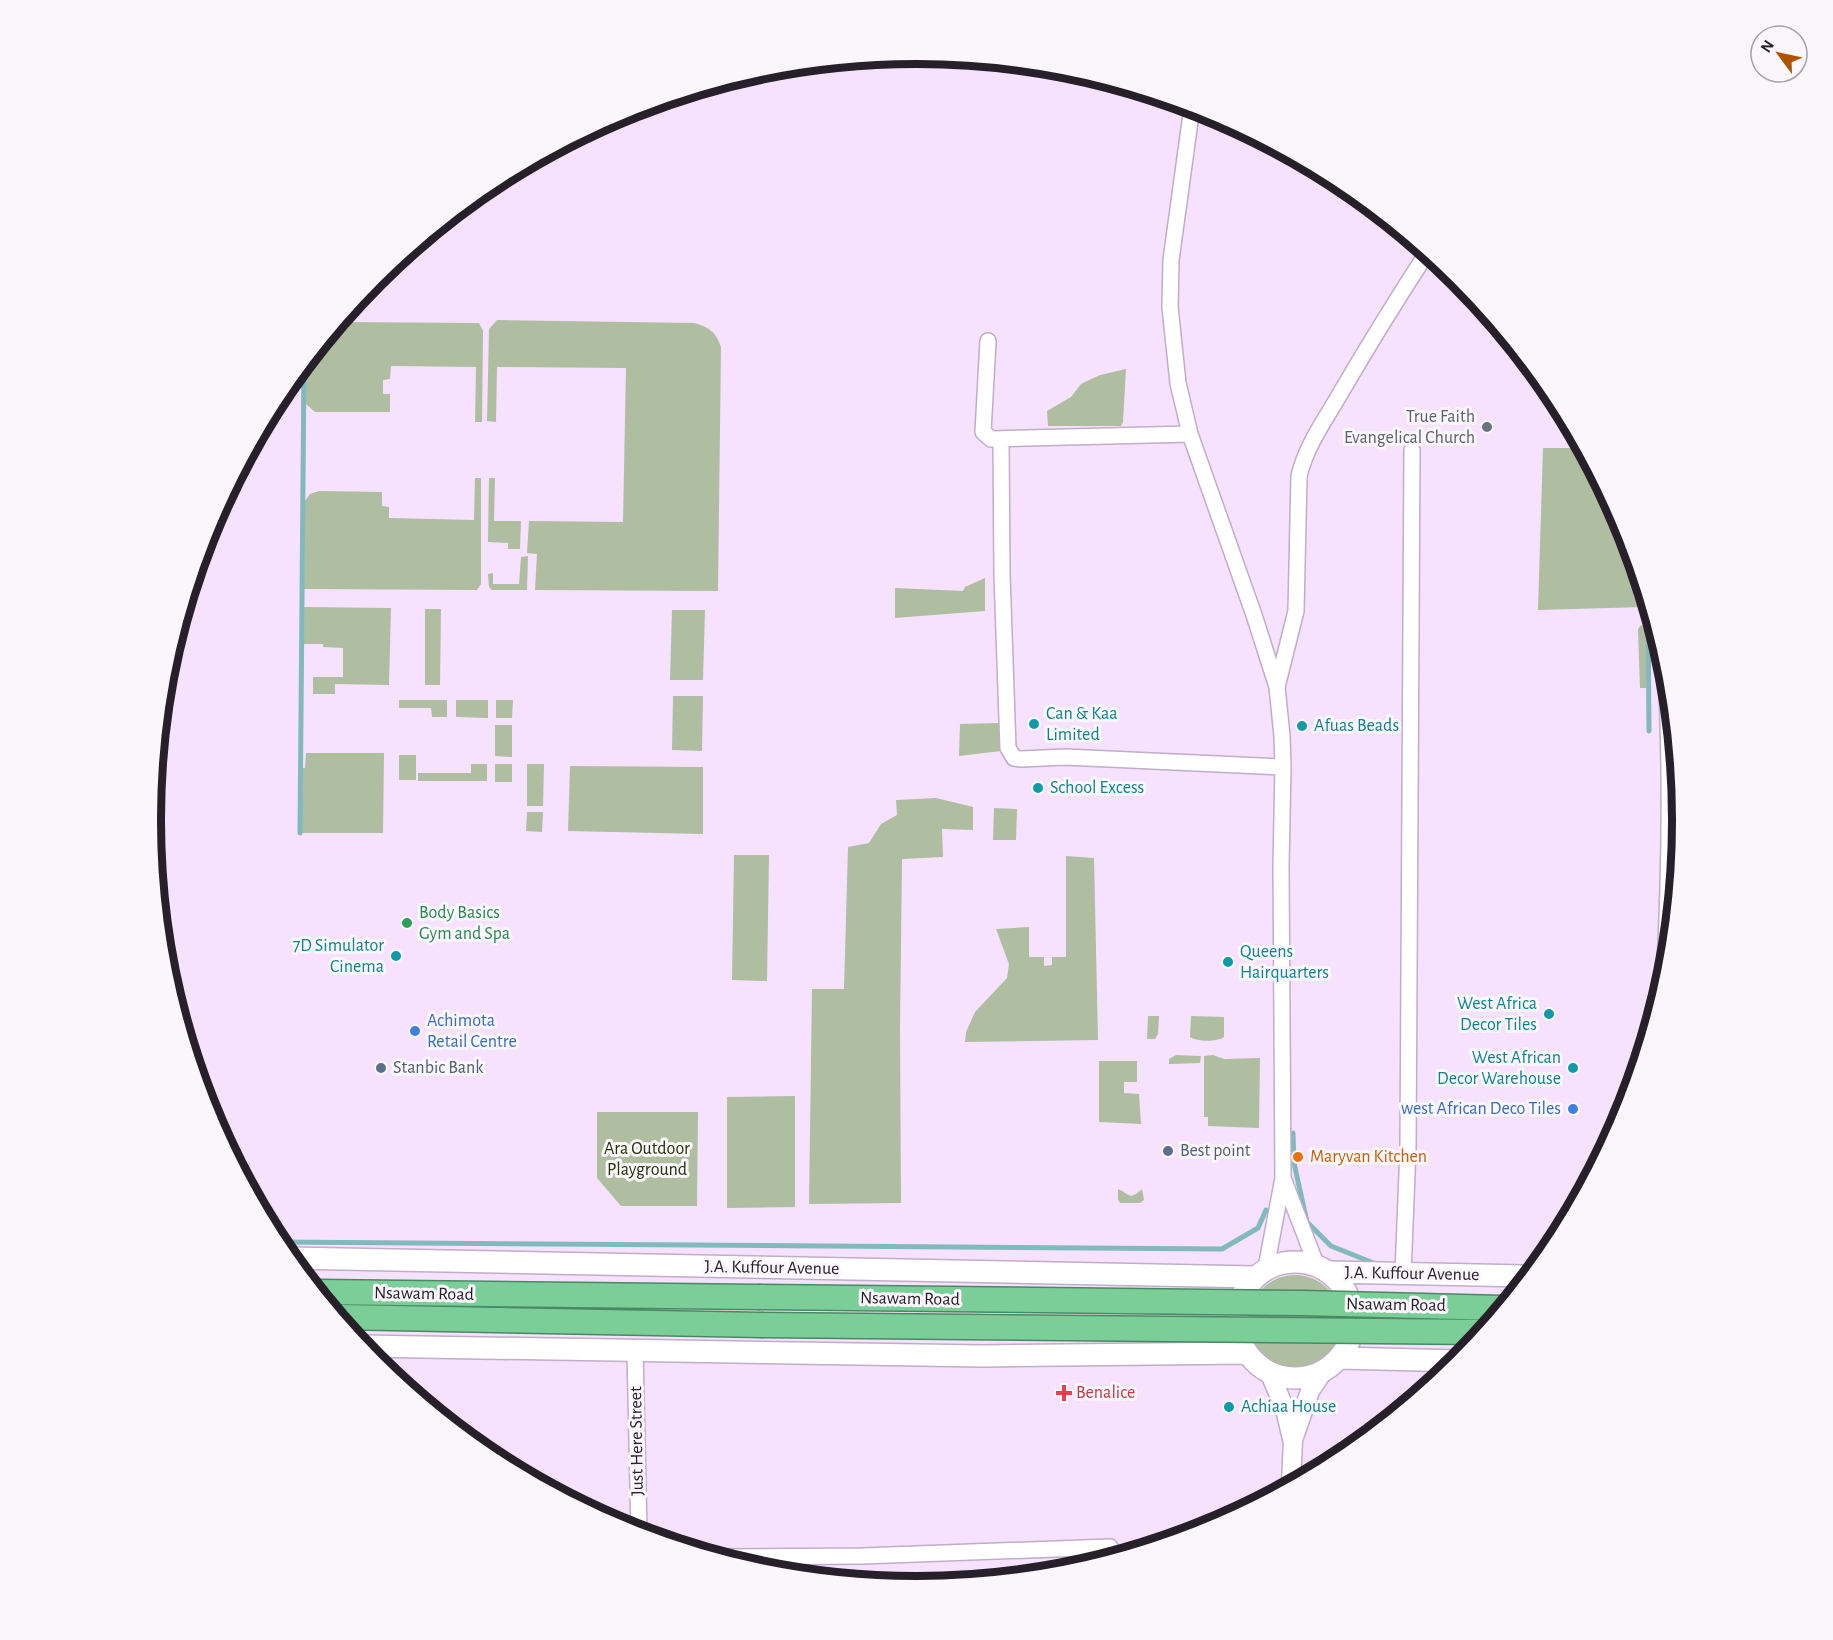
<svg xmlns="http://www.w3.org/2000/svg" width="1833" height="1640" font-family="'Alegreya Sans',sans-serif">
<rect width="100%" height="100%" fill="#f6e2fe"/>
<path fill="#afbda0" d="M497,320L694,323C709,327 716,332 721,347L718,591L535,590L537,554L527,553L529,521L623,522L626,368L497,367L496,422L487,421L489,329Z
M339,322L479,323L483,331L482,422H475L476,367L391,366L390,379L383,380V394H390V412H315L306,404V362Z
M1126,369L1123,422L1121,426H1048L1047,411L1071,397L1081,384L1100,375Z
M1543,448H1582C1607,494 1643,554 1644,607L1538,610Z
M475,478H481V584L477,590L304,589L305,501L310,494L319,491L382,492V506L389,507V518L474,520Z
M489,478H495L494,521H521L520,549H508V543L488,542Z
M528,556L527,590H492L489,587L488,574L493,573V584H519L521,557Z
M985,578V611L895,618V588L963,591L965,587Z
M304,607L391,608L389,685L335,684V694H313V677H343V648L323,647V644H303Z
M425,609H441L440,685H425Z
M672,610H705L703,680H670Z
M1641,625L1646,628V688H1640L1638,629Z
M673,696H703L702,751L672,750Z
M399,700H447V717H432L431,708H399Z
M456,700H488V718L456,717Z
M496,700H513L512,718H496Z
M1000,723L1001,751L959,756L960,724Z
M495,725H512V757L495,756Z
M306,753H384L383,833H301V768H305Z
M399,755H416V780H399Z
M471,764H487V781H418V773H471Z
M495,764H512V782H495Z
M527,764H544L543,806H527Z
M570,766L703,767V834L568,831Z
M936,798L973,807V830L942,829L943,857L902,859L900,1029L901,1203L809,1204L812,989H844L848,847L869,843L881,824L897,815L896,800Z
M994,808L1017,809L1016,840H993Z
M527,812H543L542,832L526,831Z
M734,855H769L767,981L732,980Z
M1066,856L1094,858L1098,1040L965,1042L966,1032L975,1012L1007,978L1009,964L996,929L1029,927V957H1044V966L1052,965V957H1066Z
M1148,1016H1159L1158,1034L1155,1039H1147Z
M1191,1016L1224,1017V1037C1217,1042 1198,1042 1190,1037Z
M1176,1055L1201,1056L1200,1063L1169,1064V1059Z
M1213,1055L1224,1059L1260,1058L1259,1128L1208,1126V1117H1204V1056Z
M1099,1061H1137V1082H1124V1093L1139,1094L1141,1124L1099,1122Z
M795,1096V1207L727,1208V1097Z
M597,1112H698L697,1206H621L597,1178Z
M1118,1189C1130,1194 1129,1201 1142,1189L1144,1200L1140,1203H1120L1118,1199Z
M1249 1321a46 46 0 1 1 92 0a46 46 0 1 1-92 0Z"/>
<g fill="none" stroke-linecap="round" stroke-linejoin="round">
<path stroke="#82b9be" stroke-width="5" d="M1648,605L1649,731
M300,833L304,364
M1293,1133L1294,1163L1307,1222L1331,1246L1376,1264
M278,1242L1222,1249L1258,1228L1266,1210"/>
<g stroke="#c0adc8" stroke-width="18">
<path id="minor" d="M1192,107L1171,260L1170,307L1178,383L1190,434L1254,615L1277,687L1282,736L1283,767L1281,866L1283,1178L1266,1268
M988,341L983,432L991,439L1190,434
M1001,439L1002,575L1008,748L1014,758L1021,759L1065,757L1283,767
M1277,687L1296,611L1299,476C1306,446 1325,420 1340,394C1368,346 1397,299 1427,253
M1664,982C1670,877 1671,771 1666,666
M1283,1178L1316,1264
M1403,1274L1408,1148L1412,450
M635,1350L639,1532
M718,1557L862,1556L1110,1547"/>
</g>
<g stroke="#c0adc8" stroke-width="21">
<path id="tertiary" d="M1270,1374L1285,1409L1292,1439
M1291,1484L1293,1440L1310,1391L1322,1373"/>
</g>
<g stroke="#c0adc8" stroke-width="24">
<path id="secondary" d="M290,1258L1255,1277
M1237 1320a58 58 0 1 1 116 0a58 58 0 1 1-116 0Z
M1331,1272L1529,1276
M362,1346L982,1356L1246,1353
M1340,1358L1459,1361"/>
</g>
<g stroke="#498961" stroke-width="27">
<path id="trunk" d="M318,1292L758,1297
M339,1317L761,1325"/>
</g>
<use href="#minor" stroke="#fff" stroke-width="15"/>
<use href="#tertiary" stroke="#fff" stroke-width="18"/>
<use href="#secondary" stroke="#fff" stroke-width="21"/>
<use href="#trunk" stroke="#7cce98" stroke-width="24"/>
<g stroke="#498961" stroke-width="27" stroke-linecap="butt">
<path id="trunk-bridge" d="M758,1297L1302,1303L1502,1308
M761,1325L1483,1332"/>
</g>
<use href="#trunk-bridge" stroke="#7cce98" stroke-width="24"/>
</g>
<circle fill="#6b7280" stroke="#faf6fc" stroke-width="2" cx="1487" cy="427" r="6"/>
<g fill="#0f9aa8" stroke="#faf6fc" stroke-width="2">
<circle cx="1034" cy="724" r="6"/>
<circle cx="1302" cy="726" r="6"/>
<circle cx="1038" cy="788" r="6"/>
<circle cx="396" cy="956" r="6"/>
<circle cx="1228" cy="962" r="6"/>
<circle cx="1549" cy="1014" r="6"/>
<circle cx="1573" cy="1068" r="6"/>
<circle cx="1229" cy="1407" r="6"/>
</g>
<circle fill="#2e9e5b" stroke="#faf6fc" stroke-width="2" cx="407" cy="923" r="6"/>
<g fill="#3f7fe0" stroke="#faf6fc" stroke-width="2">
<circle cx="415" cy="1031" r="6"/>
<circle cx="1573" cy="1109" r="6"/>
</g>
<g fill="#5c6f8a" stroke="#faf6fc" stroke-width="2">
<circle cx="381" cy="1068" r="6"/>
<circle cx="1168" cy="1151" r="6"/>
</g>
<circle fill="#e8710a" stroke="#faf6fc" stroke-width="2" cx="1298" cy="1157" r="6"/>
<path fill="#e0444e" stroke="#faf6fc" stroke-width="2" d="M1061 1384h6v6h6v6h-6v6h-6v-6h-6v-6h6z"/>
<g text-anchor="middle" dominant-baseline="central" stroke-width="6" stroke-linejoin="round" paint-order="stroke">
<g font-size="18" fill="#5b616d" stroke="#faf6fc" text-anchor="end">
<text x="1475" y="417">True Faith<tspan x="1475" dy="21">Evangelical Church</tspan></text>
</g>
<g font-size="18" fill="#0d838f" stroke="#faf6fc" text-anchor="start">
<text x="1046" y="714">Can &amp; Kaa<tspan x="1046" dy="21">Limited</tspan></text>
<text x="1314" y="726">Afuas Beads</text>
<text x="1050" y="788">School Excess</text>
<text x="384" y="946" text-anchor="end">7D Simulator<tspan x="384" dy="21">Cinema</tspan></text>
<text x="1240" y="952">Queens<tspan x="1240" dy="21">Hairquarters</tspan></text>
<text x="1537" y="1004" text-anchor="end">West Africa<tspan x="1537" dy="21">Decor Tiles</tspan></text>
<text x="1561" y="1058" text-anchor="end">West African<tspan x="1561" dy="21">Decor Warehouse</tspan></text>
<text x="1241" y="1407">Achiaa House</text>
</g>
<g font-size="18" fill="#27864d" stroke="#faf6fc" text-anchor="start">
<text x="419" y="913">Body Basics<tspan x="419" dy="21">Gym and Spa</tspan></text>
</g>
<g font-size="18" fill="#366cbe" stroke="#faf6fc" text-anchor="start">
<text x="427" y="1021">Achimota<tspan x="427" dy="21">Retail Centre</tspan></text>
<text x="1561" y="1109" text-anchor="end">west African Deco Tiles</text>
</g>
<g font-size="18" fill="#4e5e75" stroke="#faf6fc" text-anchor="start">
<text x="393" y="1068">Stanbic Bank</text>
<text x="1180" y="1151">Best point</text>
</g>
<g font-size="18" fill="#223306" stroke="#faf6fc">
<text x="647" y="1149">Ara Outdoor<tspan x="647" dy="21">Playground</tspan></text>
</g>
<g font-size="18" fill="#c56008" stroke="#faf6fc" text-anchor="start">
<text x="1310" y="1157">Maryvan Kitchen</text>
</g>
<g font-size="18" fill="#27202a" stroke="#faf6fc">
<text transform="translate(772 1268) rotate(1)">J.A. Kuffour Avenue</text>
<text transform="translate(1412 1274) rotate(1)">J.A. Kuffour Avenue</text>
<text transform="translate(424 1294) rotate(1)">Nsawam Road</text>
<text transform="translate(910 1299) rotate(1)">Nsawam Road</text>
<text transform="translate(1396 1305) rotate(1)">Nsawam Road</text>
<text transform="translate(637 1441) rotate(-91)">Just Here Street</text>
</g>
<g font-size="18" fill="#be3a42" stroke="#faf6fc" text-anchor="start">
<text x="1076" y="1393">Benalice</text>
</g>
</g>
<path d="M0 0H1833V1640H0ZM916 64H917A755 755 0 0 1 1672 819V821A755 755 0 0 1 917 1576H916A755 755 0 0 1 161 821V819A755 755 0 0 1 916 64Z" fill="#faf6fc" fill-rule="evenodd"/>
<path fill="none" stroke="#27202a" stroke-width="8" d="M916 64H917A755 755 0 0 1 1672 819V821A755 755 0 0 1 917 1576H916A755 755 0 0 1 161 821V819A755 755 0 0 1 916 64Z"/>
<g transform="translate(1779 54) rotate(303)"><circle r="28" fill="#faf6fc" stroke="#a6a0a8" stroke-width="1.5"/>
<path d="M0-4.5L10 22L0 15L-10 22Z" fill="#b05200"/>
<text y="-9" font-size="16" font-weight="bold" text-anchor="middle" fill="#27202a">N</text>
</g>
</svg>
